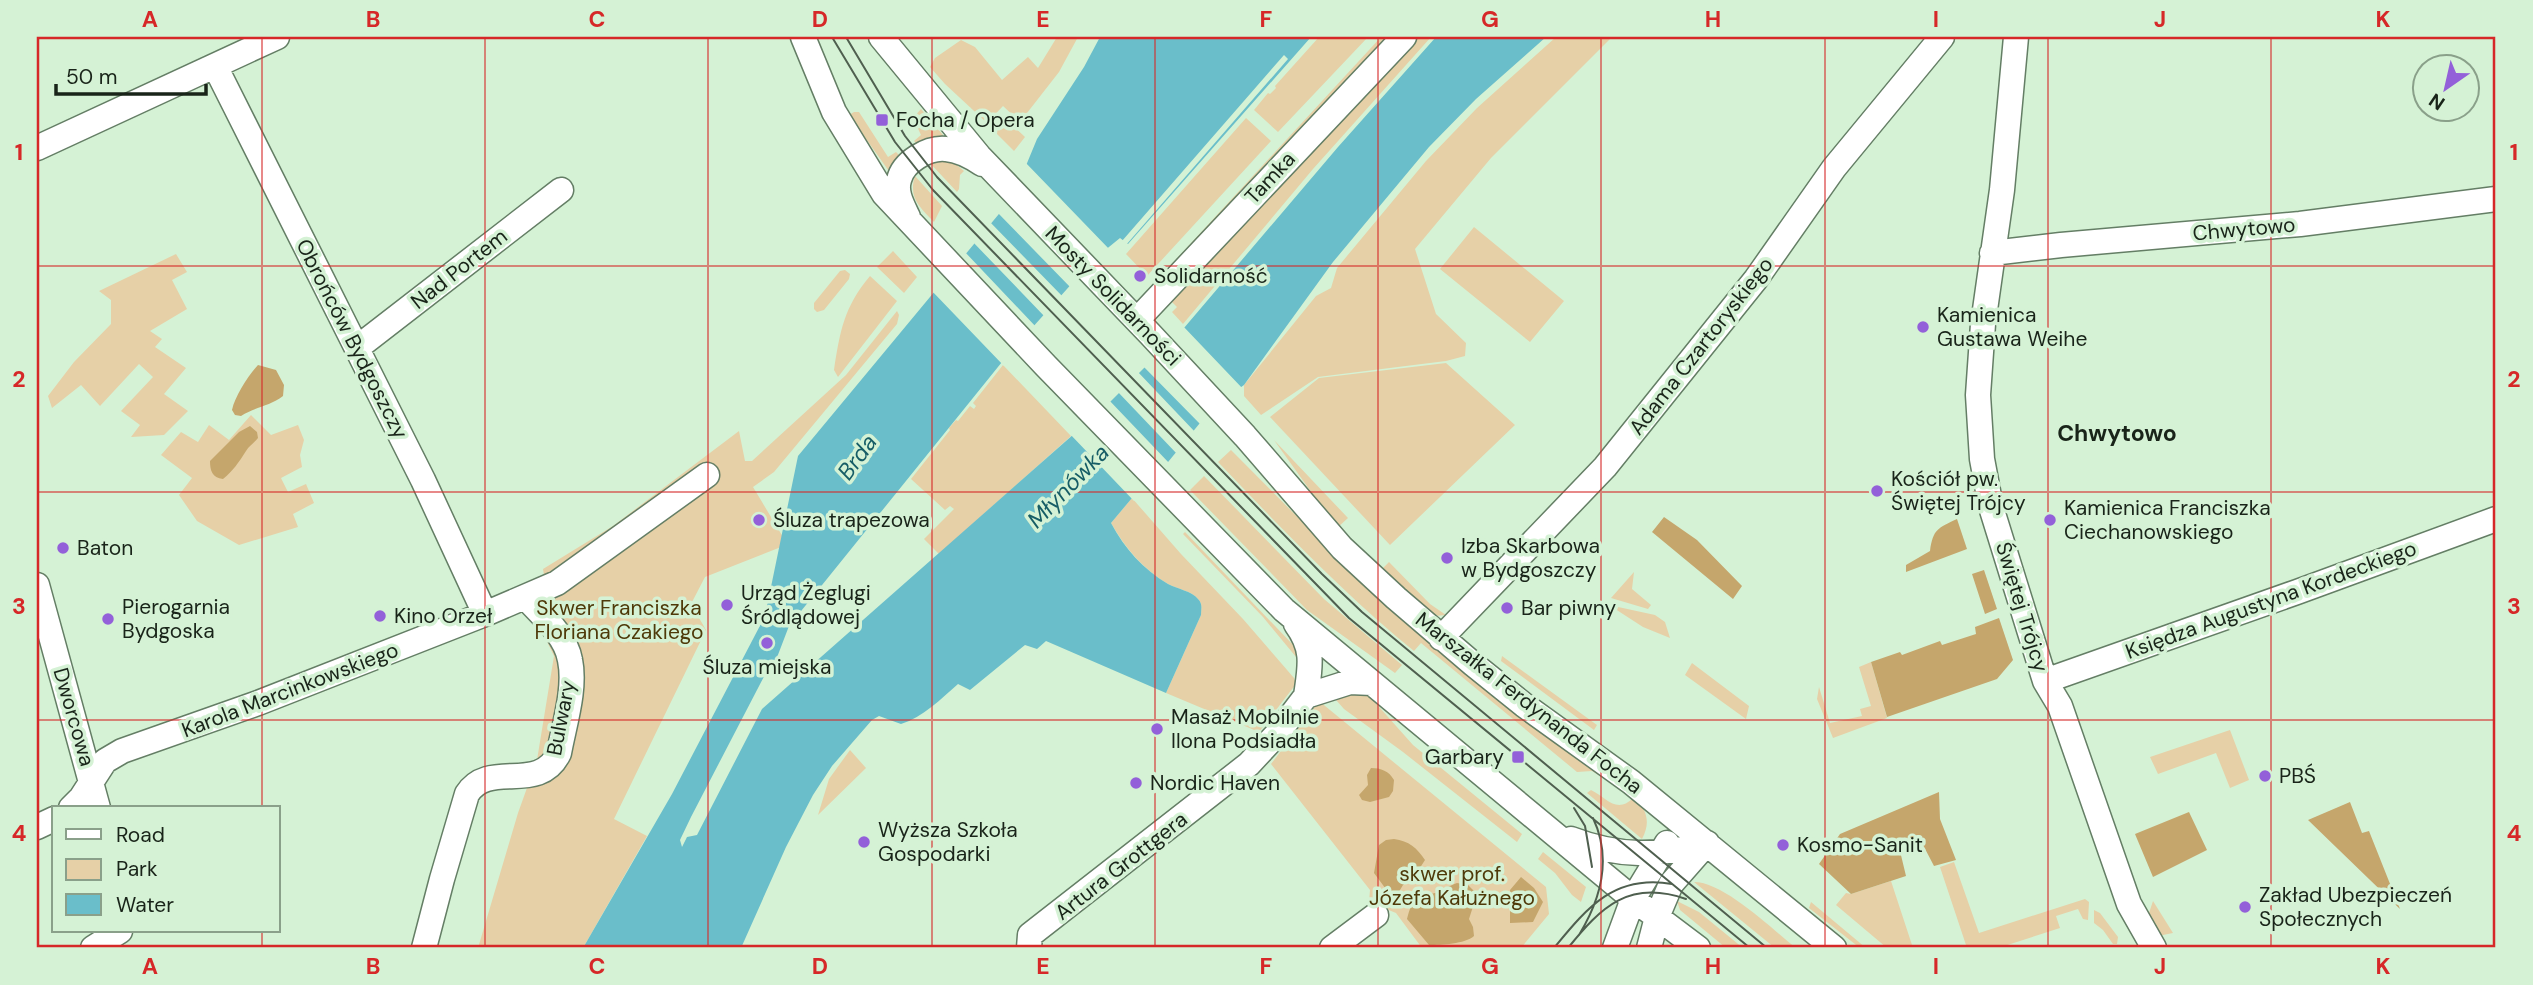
<svg xmlns="http://www.w3.org/2000/svg" width="2533" height="985" font-family="'DM Sans',sans-serif">
<rect width="100%" height="100%" fill="#d5f2d5"/>
<path fill="#e6d0a7" d="M1057,37H1078L1059,72L1020,122L1003,106L987,123L945,84L930,67L935,58L961,40L975,47L1002,80L1028,57L1038,68Z
M1319,37H1368L1278,132L1254,110L1268,93L1270,94L1276,88L1275,86Z
M1381,37H1395L1158,279Z
M1418,37H1431L1313,169L1183,324L1172,312L1177,307L1168,298Z
M1556,37H1612L1491,158L1415,249L1436,314L1466,343L1465,356L1446,361L1318,377L1261,415L1244,396V385L1316,296L1331,288L1337,268L1426,161L1477,108Z
M921,109L943,135V137L916,143L914,141L921,135L913,118Z
M854,112H859L888,157L896,152L900,156L891,174L849,115Z
M1004,117L1025,137L1014,151L992,129Z
M1246,118L1271,141L1147,276L1126,254Z
M936,160L953,162L964,171L960,175L959,189L957,192L929,162Z
M915,176L942,206L934,222C920,207 908,198 915,176Z
M1474,227L1564,301L1530,342L1440,269Z
M893,251L917,277L904,293L877,267Z
M176,254L187,272L172,280L187,309L150,331L162,339L155,347L186,368L164,394L188,411L164,435L131,437L140,425L121,411L153,377L139,364L100,406L81,385L52,408L48,396L74,362L111,324V300L99,291Z
M845,270L850,274L849,279L824,310L817,312L814,309V303L840,271Z
M870,276L897,301L838,377L834,370C840,331 844,307 870,276Z
M897,311L899,315L897,324L774,472L753,487L783,537L781,547L705,577L691,604L706,630L614,819L647,836L583,948H478L518,813L537,760L554,656L537,621L548,599L543,569L613,526L739,431L745,461H752L846,375Z
M1446,363L1515,425L1390,545L1270,417L1319,378Z
M1003,365L1071,436L939,554L924,539L954,509L950,506L945,510L911,479L950,430L949,428L956,420L958,421L970,406L974,409L976,406L973,403Z
M251,415L271,435L298,425L304,440L300,455L302,467L281,478L288,492L306,484L314,503L293,514L298,527L239,545L197,521L179,495L192,478L161,455L181,432L198,442L209,425L229,440Z
M1274,440L1348,518L1337,528Z
M1231,450L1350,570L1613,784L1592,771L1577,772L1421,643L1414,651C1343,593 1281,528 1218,462Z
M1204,476L1324,599L1402,665L1395,673L1307,610L1190,490Z
M1132,498L1181,554L1243,619L1294,678L1296,684L1259,732L1166,693L1201,615C1201,609 1203,604 1198,599C1192,591 1177,589 1168,584C1143,569 1126,549 1111,523Z
M1185,532L1296,648L1306,669L1263,617L1183,534Z
M1389,562L1430,604L1446,615L1435,616L1427,612L1382,569Z
M1634,572L1632,589L1651,605L1648,609L1611,598Z
M1609,605L1655,615L1665,622L1670,638L1643,627Z
M1502,656L1597,725L1594,730L1501,661Z
M1871,662L1887,718L1833,738L1817,699L1819,687L1830,723L1862,716L1860,709L1871,706L1859,667Z
M1692,663L1749,706L1746,719L1685,675Z
M1329,692H1361L1372,699L1413,745L1522,834L1517,842L1403,752L1344,709Z
M1319,701L1546,887L1549,914L1521,948H1422L1396,913L1369,902L1370,890L1271,764Z
M2230,730L2249,780L2230,788L2216,753L2158,774L2150,757Z
M850,750L866,768L818,815L829,779Z
M1591,790C1607,798 1617,815 1634,797C1647,810 1651,822 1642,839L1587,793Z
M1543,852L1586,887L1581,902L1572,895L1555,873L1538,859Z
M1954,862L1979,933L2085,899L2089,902L2088,920L2083,919L2078,909L2056,916L2060,928L1998,948H1967L1940,867Z
M1891,881L1913,948H1887L1836,905L1846,893L1851,894Z
M1694,882C1724,882 1772,929 1796,948H1775Z
M1677,901L1699,912L1743,948H1726L1680,910Z
M2153,901L2173,933L2158,936L2148,916Z
M1811,902L1866,948H1860L1809,908Z
M2094,910L2100,913L2118,937L2117,944H2113L2103,930L2094,923Z"/>
<path fill="#c5a66c" d="M258,365L276,370L284,385L283,396C270,406 255,407 241,416L235,415L232,410C235,396 248,376 258,365Z
M250,426L257,432L258,438C254,443 249,446 246,451C239,462 233,471 223,479C212,478 210,470 210,461L239,432Z
M1664,517L1697,540L1742,586L1733,599L1652,532Z
M1957,519L1967,549L1906,572V565L1930,551C1933,529 1938,528 1957,519Z
M1984,570L1997,609L1985,614L1972,574Z
M1999,618L2013,660L1997,679L1887,717L1871,662L1900,652L1902,655L1940,641L1942,645L1976,634L1975,627Z
M1371,768C1381,768 1389,771 1394,780L1393,791L1389,797L1370,802L1362,800L1359,795L1368,785L1367,775Z
M1939,792L1940,819L1956,860L1934,866L1922,843L1900,851L1906,876L1851,894L1819,864L1840,834Z
M2350,802L2362,833L2369,831L2400,909L2308,820Z
M2189,812L2207,850L2153,877L2135,834Z
M1394,839C1409,841 1417,848 1425,860L1414,877L1403,885L1394,900L1374,873L1379,845L1386,840Z
M1521,877L1534,888L1543,902L1533,922L1510,923V890Z
M1457,883L1468,885L1477,894L1469,919L1473,927L1474,936C1465,944 1441,945 1429,945L1407,919C1412,899 1416,897 1435,893C1443,891 1450,885 1457,883Z"/>
<path fill="#6abeca" d="M1100,37H1311L1128,244L1120,238L1093,260L1006,357L789,626L776,660L771,663L691,817L680,840L682,847L687,837L697,835L762,709L1108,404L1184,328L1338,147L1436,37H1546L1476,99L1429,147L1333,262L1244,385L1213,407L1146,489L1132,498L1111,523C1125,549 1143,569 1168,584C1177,589 1192,591 1198,599C1203,604 1201,609 1201,615L1166,693L1046,641L1037,649L1025,645L970,690L958,684C941,699 923,717 901,724L879,716L872,720L832,766L813,795L786,847L741,948H583L672,794L765,616L798,456L1013,197L1037,139L1084,67Z"/>
<path fill="#d5f2d5" d="M1284,55L1288,59L1126,245L1122,241Z
M1024,161L1111,251L1096,263L1072,289L997,212L1010,196Z
M989,221L1064,298L1046,318L972,241Z
M964,251L1037,328L1004,366L931,290Z
M1182,325L1244,390L1215,409L1202,426L1142,365Z
M1137,371L1196,433L1178,455L1117,391Z
M1108,399L1170,464L1148,491L1134,501L1069,433Z"/>
<g fill="none" stroke-linecap="round" stroke-linejoin="round">
<g stroke="#647e65" stroke-width="27">
<path id="minor" d="M803,37L834,112L884,194L1046,366L1284,610L1633,899L1698,948
M881,37L979,156L1150,334L1245,436L1342,548L1396,598L1473,664L1524,705L1631,782L1834,948
M2016,37L2002,190L1983,324L1978,395L1982,459L1991,507L2045,681L2060,706L2121,881L2129,904L2154,948
M215,66L423,480L485,614
M37,148L277,37
M908,217C903,206 895,193 899,180C903,162 928,147 946,149C958,150 972,157 982,164
M1992,253L2061,245L2300,224L2496,199
M1137,320L1404,37
M357,348L561,190
M37,585L98,808
M1296,624C1315,650 1310,667 1306,696
M1441,638L1605,467L1756,279L1834,168L1942,37
M2045,681L2297,592L2496,519
M71,808L81,798L105,761L122,751L258,703L485,614L557,583L707,475
M37,827L54,819
M1571,839C1618,857 1659,857 1707,843
M93,948L120,931
M424,948L442,879L467,794C489,759 539,795 559,753C564,725 576,689 570,660C566,636 542,615 526,598
M1029,948L1030,935L1249,764L1277,734L1306,696L1350,682L1372,683
M1332,948L1376,915
M1615,948L1633,899L1667,843
M1649,948L1657,917L1671,884L1707,843"/>
</g>
<use href="#minor" stroke="#fff" stroke-width="24"/>
<path stroke="#4f5f4f" stroke-width="2" d="M832,37L895,142L933,190L1349,618L1750,948
M846,37L905,136L937,177L1322,574L1362,612L1767,948
M1574,808L1585,826L1592,867
M1579,935C1601,899 1612,858 1593,818
M1554,948C1587,908 1614,874 1672,884
M1568,948C1601,907 1629,879 1686,899"/>
</g>
<path fill="none" stroke="#d62828" stroke-width="2" stroke-opacity="0.55" d="M262,37V808M485,37V948M708,37V948M932,37V948M1155,37V948M1378,37V948M1601,37V948M1825,37V948M2048,37V948M2271,37V948M37,266H2496M37,492H2496M37,720H2496M262,931V948"/>
<g fill="#9360d9" stroke="#d5f2d5" stroke-width="2.5">
<rect x="875" y="113" width="14" height="14" rx="3.5"/>
<circle cx="1140" cy="276" r="7"/>
<circle cx="1923" cy="327" r="7"/>
<circle cx="1877" cy="491" r="7"/>
<circle cx="759" cy="520" r="7"/>
<circle cx="2050" cy="520" r="7"/>
<circle cx="63" cy="548" r="7"/>
<circle cx="1447" cy="558" r="7"/>
<circle cx="727" cy="605" r="7"/>
<circle cx="1507" cy="608" r="7"/>
<circle cx="380" cy="616" r="7"/>
<circle cx="108" cy="619" r="7"/>
<circle cx="767" cy="643" r="7"/>
<circle cx="1157" cy="729" r="7"/>
<rect x="1511" y="750" width="14" height="14" rx="3.5"/>
<circle cx="2265" cy="776" r="7"/>
<circle cx="1136" cy="783" r="7"/>
<circle cx="864" cy="842" r="7"/>
<circle cx="1783" cy="845" r="7"/>
<circle cx="2245" cy="907" r="7"/>
</g>
<g text-anchor="middle" dominant-baseline="central" stroke-width="7" stroke-linejoin="round" paint-order="stroke">
<g font-size="21" fill="#192419" stroke="#d5f2d5" text-anchor="start">
<text x="896" y="120">Focha / Opera</text>
<text x="1154" y="276">Solidarność</text>
<text x="1937" y="315">Kamienica<tspan x="1937" dy="24">Gustawa Weihe</tspan></text>
<text x="1891" y="479">Kościół pw.<tspan x="1891" dy="24">Świętej Trójcy</tspan></text>
<text x="2064" y="508">Kamienica Franciszka<tspan x="2064" dy="24">Ciechanowskiego</tspan></text>
<text x="773" y="520">Śluza trapezowa</text>
<text x="1461" y="546">Izba Skarbowa<tspan x="1461" dy="24">w Bydgoszczy</tspan></text>
<text x="77" y="548">Baton</text>
<text x="741" y="593">Urząd Żeglugi<tspan x="741" dy="24">Śródlądowej</tspan></text>
<text x="122" y="607">Pierogarnia<tspan x="122" dy="24">Bydgoska</tspan></text>
<text x="1521" y="608">Bar piwny</text>
<text x="394" y="616">Kino Orzeł</text>
<text x="767" y="667" text-anchor="middle">Śluza miejska</text>
<text x="1171" y="717">Masaż Mobilnie<tspan x="1171" dy="24">Ilona Podsiadła</tspan></text>
<text x="1504" y="757" text-anchor="end">Garbary</text>
<text x="2279" y="776">PBŚ</text>
<text x="1150" y="783">Nordic Haven</text>
<text x="878" y="830">Wyższa Szkoła<tspan x="878" dy="24">Gospodarki</tspan></text>
<text x="1797" y="845">Kosmo-Sanit</text>
<text x="2259" y="895">Zakład Ubezpieczeń<tspan x="2259" dy="24">Społecznych</tspan></text>
</g>
<g font-size="21" fill="#192419" stroke="#d5f2d5">
<text transform="translate(1270 178) rotate(-47)">Tamka</text>
<text transform="translate(2244 229) rotate(-5)">Chwytowo</text>
<text transform="translate(459 269) rotate(-38)">Nad Portem</text>
<text transform="translate(1113 296) rotate(46)">Mosty Solidarności</text>
<text transform="translate(352 339) rotate(63)">Obrońców Bydgoszczy</text>
<text transform="translate(1701 346) rotate(-52)">Adama Czartoryskiego</text>
<text transform="translate(2271 600) rotate(-20)">Księdza Augustyna Kordeckiego</text>
<text transform="translate(2022 607) rotate(73)">Świętej Trójcy</text>
<text transform="translate(290 690) rotate(-21)">Karola Marcinkowskiego</text>
<text transform="translate(1529 703) rotate(38)">Marszałka Ferdynanda Focha</text>
<text transform="translate(74 717) rotate(74)">Dworcowa</text>
<text transform="translate(561 718) rotate(-79)">Bulwary</text>
<text transform="translate(1121 866) rotate(-38)">Artura Grottgera</text>
</g>
<g font-size="21" fill="#4e3909" stroke="#d5f2d5">
<text x="619" y="608">Skwer Franciszka<tspan x="619" dy="24">Floriana Czakiego</tspan></text>
<text x="1452" y="874">skwer prof.<tspan x="1452" dy="24">Józefa Kałużnego</tspan></text>
</g>
<g font-size="23" font-weight="bold" fill="#192419" stroke="#d5f2d5">
<text x="2117" y="433">Chwytowo</text>
</g>
<g font-size="23" font-style="italic" fill="#165d66" stroke="#d5f2d5">
<text transform="translate(857 457) rotate(-54)">Brda</text>
<text transform="translate(1068 486) rotate(-46)">Młynówka</text>
</g>
</g>
<rect width="2533" height="985" fill="none" stroke="#d5f2d5" stroke-width="77"/>
<rect x="52" y="806" width="228" height="126" fill="#d5f2d5" stroke="#8aa08a" stroke-width="2"/>
<rect x="66" y="829" width="35" height="10" fill="#ffffff" stroke="#8aa08a" stroke-width="2"/>
<text x="116" y="842" font-size="21" fill="#192419">Road</text>
<rect x="66" y="859" width="35" height="21" fill="#e6d0a7" stroke="#8aa08a" stroke-width="2"/>
<text x="116" y="876" font-size="21" fill="#192419">Park</text>
<rect x="66" y="894" width="35" height="21" fill="#6abeca" stroke="#8aa08a" stroke-width="2"/>
<text x="116" y="912" font-size="21" fill="#192419">Water</text>
<g transform="translate(2446 88) rotate(214)"><circle r="33" fill="#d5f2d5" stroke="#8aa08a" stroke-width="2"/>
<path d="M0-5L12 26L0 18L-12 26Z" fill="#9360d9"/>
<text y="-10" font-size="19" font-weight="bold" text-anchor="middle" fill="#192419">N</text>
</g>
<path d="M56 84v10h150v-10" fill="none" stroke="#192419" stroke-width="3.5"/>
<text x="66" y="84" font-size="21" fill="#192419" stroke="#d5f2d5" stroke-width="5" paint-order="stroke">50 m</text>
<rect x="38" y="38" width="2456" height="908" fill="none" stroke="#d62828" stroke-width="2.5"/>
<g font-size="23" text-anchor="middle" font-weight="bold" fill="#d62828">
<text x="150" y="27">A</text>
<text x="373" y="27">B</text>
<text x="597" y="27">C</text>
<text x="820" y="27">D</text>
<text x="1043" y="27">E</text>
<text x="1266" y="27">F</text>
<text x="1490" y="27">G</text>
<text x="1713" y="27">H</text>
<text x="1936" y="27">I</text>
<text x="2160" y="27">J</text>
<text x="2383" y="27">K</text>
<text x="19" y="160">1</text>
<text x="2514" y="160">1</text>
<text x="19" y="387">2</text>
<text x="2514" y="387">2</text>
<text x="19" y="614">3</text>
<text x="2514" y="614">3</text>
<text x="19" y="841">4</text>
<text x="2514" y="841">4</text>
<text x="150" y="974">A</text>
<text x="373" y="974">B</text>
<text x="597" y="974">C</text>
<text x="820" y="974">D</text>
<text x="1043" y="974">E</text>
<text x="1266" y="974">F</text>
<text x="1490" y="974">G</text>
<text x="1713" y="974">H</text>
<text x="1936" y="974">I</text>
<text x="2160" y="974">J</text>
<text x="2383" y="974">K</text>
</g>
</svg>
